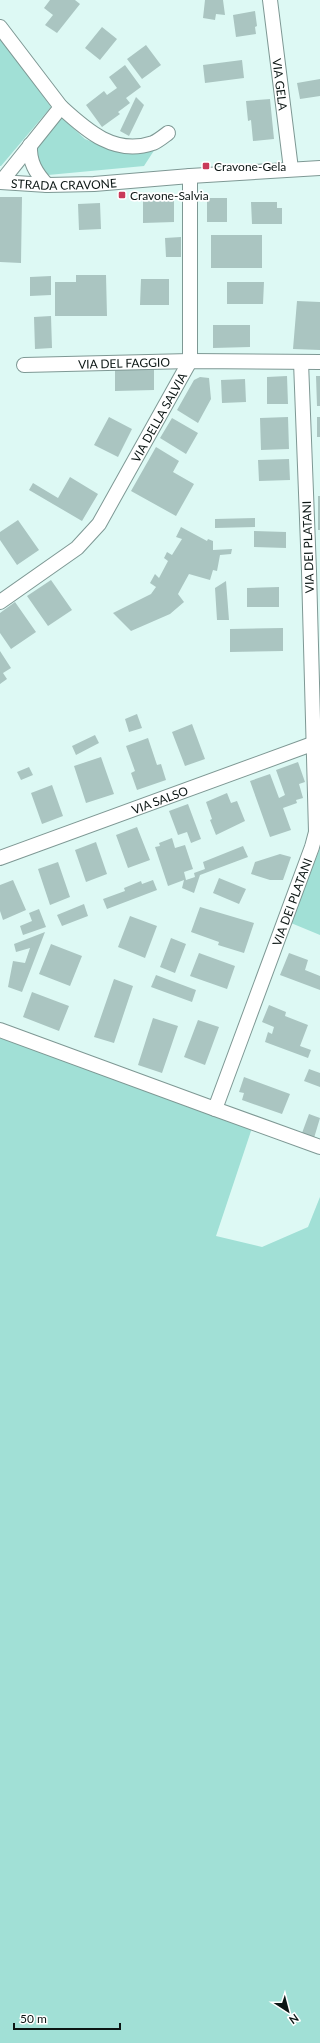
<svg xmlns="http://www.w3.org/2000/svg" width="320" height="2043" font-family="Lato,sans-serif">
<rect width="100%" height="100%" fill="#ddf9f4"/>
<path fill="#a1e0d6" d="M0,37L51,107L1,166H0Z
M60,116L85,139L100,145L155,149L144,166L48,175L39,164L35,147Z
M320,848V935L291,923Z
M0,1038L252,1128L216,1236L262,1247L308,1227L320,1197V2043H0Z"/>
<path fill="#aac5c1" d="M50,0H75L80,4L57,33L45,25L53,15L44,8Z
M205,0H223L225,15L216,14L215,20L203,18Z
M255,11L257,26L255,27L256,34L236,37L233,15Z
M102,27L117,39L100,60L85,48Z
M146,45L161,65L142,79L127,59Z
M242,60L244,78L205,83L203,65Z
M125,65L141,87L126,98L130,103L118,112L120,114L102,127L86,105L104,91L107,95L117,88L109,77Z
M320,79V96L300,99L297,83Z
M136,97L144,105L129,136L120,131Z
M270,99L274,139L253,141L251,120L248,121L246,101Z
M0,197H22L21,263L0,262Z
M207,198H227V222H207Z
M174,199V222L143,223V200Z
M251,202H277V208H282V224H252Z
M100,203L101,229L79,230L78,204Z
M211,235H262V268H211Z
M181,237V257H166L165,238Z
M76,275H106L107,316H55V282H76Z
M51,276V295L30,296V277Z
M141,279H169V305H140Z
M227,282H264L263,304H227Z
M297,301L320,302V350L293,349Z
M51,316L52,348L35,349L34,317Z
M213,325H250V347L213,348Z
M154,369V390L115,391V370Z
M287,376L288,404H267V377Z
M316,376H320V406H317Z
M200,377L209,378L211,399L198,423L177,410L194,380Z
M245,379L246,402L222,403L221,380Z
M109,417L132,429L118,457L94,445Z
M288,417L289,449L261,450L260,418Z
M317,417H320V437H317Z
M172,418L198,433L186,454L160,438Z
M156,447L179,461L173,472L194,484L176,516L131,491Z
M289,459L290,480L259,481L258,460Z
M70,477L98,494L82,521L29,490L33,483L58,498Z
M318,496H320V530H318Z
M255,518V527L215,528V519Z
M18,520L39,550L17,565L0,540V532Z
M181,527L207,541L208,539L213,541V550L232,549L231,554L220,555L217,571L213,570L210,580L189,574L178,594L184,602L170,614L131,631L113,613L151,594L156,587L150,583L155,574L159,578L168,561L164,558L167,552L172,555L182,539L176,537Z
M254,531L286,532V548L254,547Z
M51,580L72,610L48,626L27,596Z
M226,581L229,620H217L215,588Z
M279,587V607H247V588Z
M15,602L36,632L11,649L0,633V613Z
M283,628V651L230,652V629Z
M0,651L11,668L3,673L7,679L0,684Z
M137,714L142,728L129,732L125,719Z
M192,724L205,759L185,766L172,732Z
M95,735L99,743L76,755L72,746Z
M148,738L157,765L161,764L166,780L137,790L131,773L135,771L126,746Z
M101,757L114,794L86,803L74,766Z
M298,762L305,782L299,784L303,798L296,800L297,803L283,808L291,830L270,837L250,781L270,774L279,798L285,795L276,770Z
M29,767L33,775L21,780L17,772Z
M52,785L63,816L42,824L31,793Z
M227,793L231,803L237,801L245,821L216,835L210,820L212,819L206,802Z
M188,804L201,839L191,843L187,832L178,835L169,811Z
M137,827L150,860L128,868L116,835Z
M172,838L175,848L185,845L193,869L184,872L186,880L195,877L194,873L205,869L203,862L243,846L248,857L200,875L194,893L182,888L184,880L168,886L155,847L160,846L159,843Z
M96,842L107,874L86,882L75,850Z
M280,854L291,857L283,880H270L251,874L255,862Z
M58,862L70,897L50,905L38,869Z
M219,878L246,889L239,904L213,893Z
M13,880L26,910L3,920L0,911V885Z
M153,880L157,890L107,909L103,899L125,891L124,888L141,881L142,884Z
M84,904L88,916L62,926L57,915Z
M200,907L254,923L244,953L218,945L219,942L191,932Z
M39,909L46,927L23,935L20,926L32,921L29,913Z
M130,916L157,926L145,958L118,947Z
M45,932L22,992L8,987L13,961L25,963L30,948L16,952L14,944Z
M171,938L186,944L175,973L160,967Z
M51,944L82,956L70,986L39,974Z
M199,953L235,966L227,989L190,976Z
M289,953L308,960L305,970L320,976V990L280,975Z
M156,975L196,990L192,1002L151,987Z
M114,979L133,986L114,1043L94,1037Z
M32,992L69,1006L59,1031L23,1017Z
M269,1005L286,1012L285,1016L308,1025L300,1046L311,1050L308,1058L265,1042L268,1032L272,1034L274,1027L262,1022Z
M153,1018L178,1026L162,1073L138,1065Z
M198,1020L219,1027L205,1065L184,1057Z
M309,1069L320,1073V1087L304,1081Z
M244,1077L290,1094L282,1114L242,1100L244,1093L239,1092Z
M309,1114L320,1118L314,1138L302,1133Z"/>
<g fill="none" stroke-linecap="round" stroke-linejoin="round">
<g stroke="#7e9894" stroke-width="16">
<g id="minor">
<path id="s1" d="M270,0L291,169"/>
<path d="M0,27L61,107L1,182"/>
<path d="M61,107C87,131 115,156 153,143C158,141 164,136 168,133"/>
<path d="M30,145C29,162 36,173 47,185"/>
<path id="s2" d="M0,182L47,185L94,184L190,176L320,168"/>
<path id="s3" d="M24,365L190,361L320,362"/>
<path id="s4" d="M0,602L77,548L99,524L190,361V176"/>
<path id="s5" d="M0,858L312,744L320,743"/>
<path id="s6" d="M0,1030L215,1109L312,847L316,832L309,571L301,362"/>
<path d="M215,1109L320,1147"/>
</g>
</g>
<use href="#minor" stroke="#fff" stroke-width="14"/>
</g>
<g fill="#c93a59" stroke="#fff" stroke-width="1.5">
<rect x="202" y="162" width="8" height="8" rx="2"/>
<rect x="118" y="191" width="8" height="8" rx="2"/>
</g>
<g text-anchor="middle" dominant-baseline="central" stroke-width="3.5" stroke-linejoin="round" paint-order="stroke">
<g font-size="12" fill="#0c1614" stroke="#fff">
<text stroke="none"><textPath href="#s1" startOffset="85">VIA GELA</textPath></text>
<text stroke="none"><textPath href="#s2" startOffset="64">STRADA CRAVONE</textPath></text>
<text stroke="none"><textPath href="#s3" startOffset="100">VIA DEL FAGGIO</textPath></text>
<text stroke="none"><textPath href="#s4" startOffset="249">VIA DELLA SALVIA</textPath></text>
<text transform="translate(308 547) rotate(-92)">VIA DEI PLATANI</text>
<text stroke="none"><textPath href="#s5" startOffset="170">VIA SALSO</textPath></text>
<text stroke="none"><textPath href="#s6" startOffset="450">VIA DEI PLATANI</textPath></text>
</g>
<g font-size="12" fill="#0c1614" stroke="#fff" text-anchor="start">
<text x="214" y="166">Cravone-Gela</text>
<text x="130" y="195">Cravone-Salvia</text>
</g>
</g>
<g transform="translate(288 2011) rotate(144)" stroke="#ffffff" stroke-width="3" paint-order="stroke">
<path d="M0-3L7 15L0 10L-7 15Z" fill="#0c1614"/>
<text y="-6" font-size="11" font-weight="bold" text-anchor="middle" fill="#0c1614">N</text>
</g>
<path d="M14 2023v6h106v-6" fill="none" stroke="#0c1614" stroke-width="2"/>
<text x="20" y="2023" font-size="12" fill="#0c1614" stroke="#ffffff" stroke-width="3" paint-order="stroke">50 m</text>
</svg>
